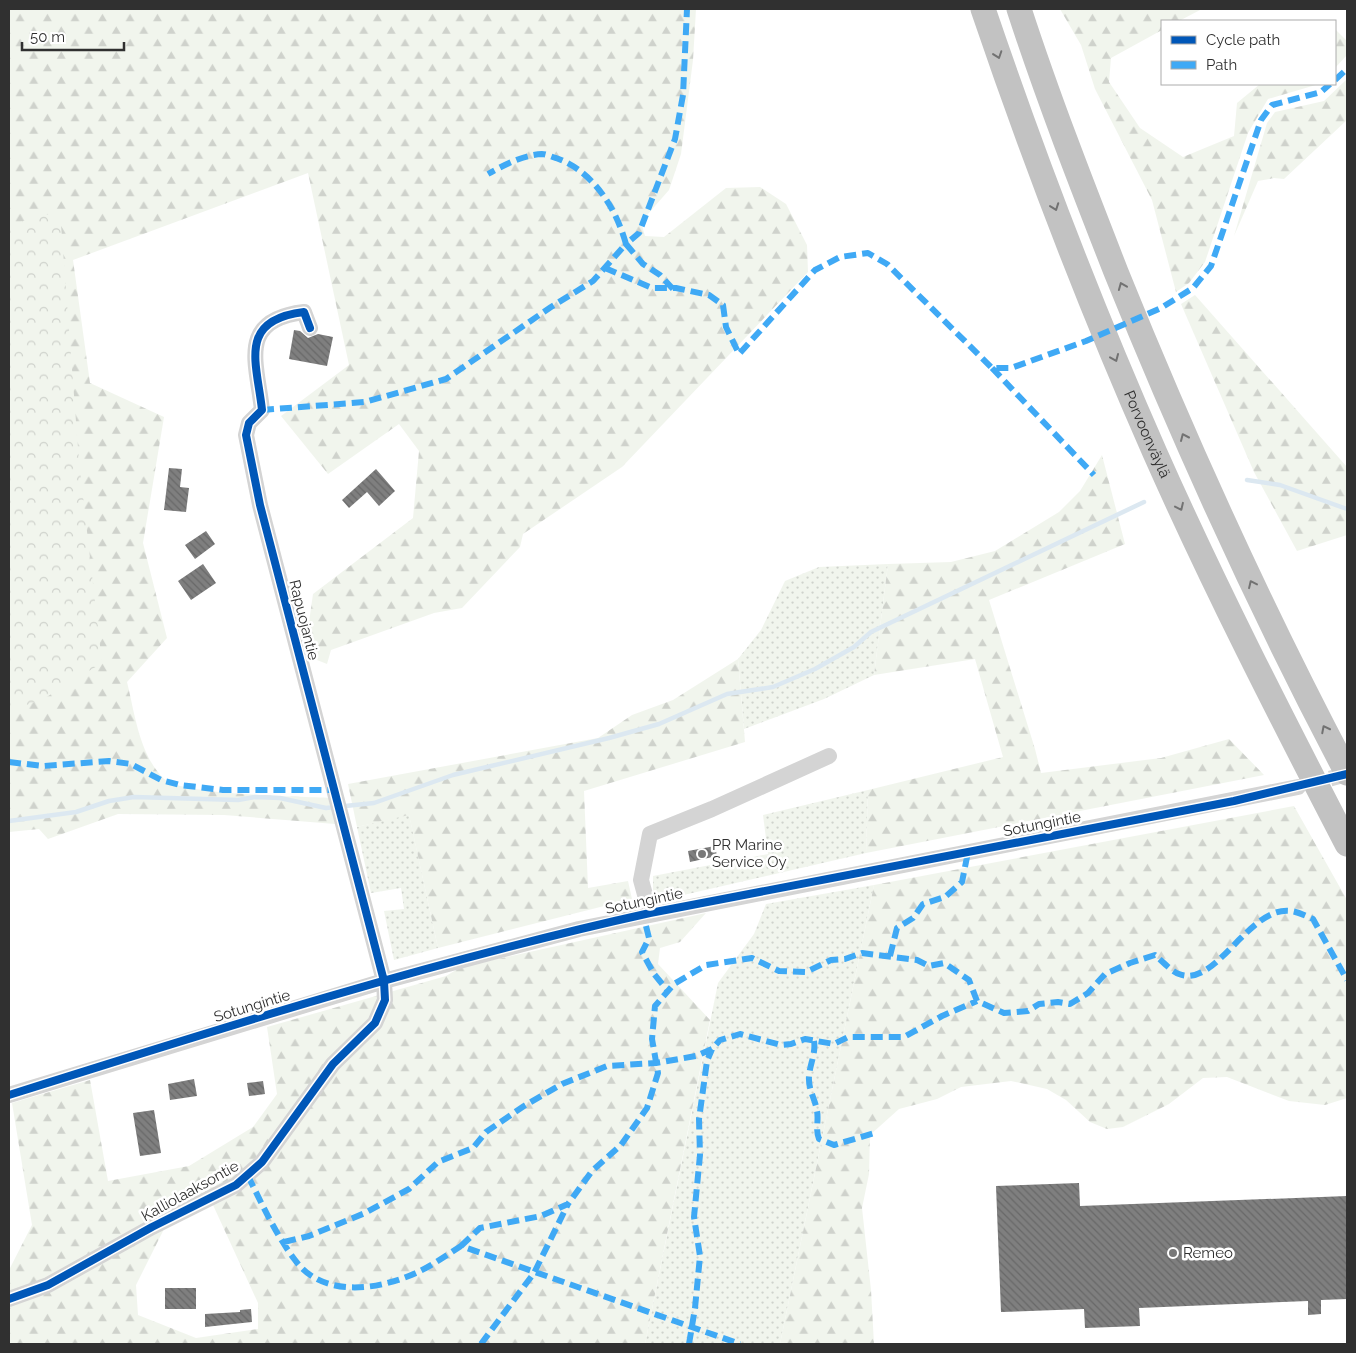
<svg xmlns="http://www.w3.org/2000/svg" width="1356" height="1353" font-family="Raleway,sans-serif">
<defs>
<pattern id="grass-dots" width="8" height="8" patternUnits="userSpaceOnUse" patternTransform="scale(1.25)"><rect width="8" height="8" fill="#f1f5ed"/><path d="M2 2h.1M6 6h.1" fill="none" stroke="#cfd2cc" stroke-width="1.8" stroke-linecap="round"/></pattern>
<pattern id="forest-firs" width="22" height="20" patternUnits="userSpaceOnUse" patternTransform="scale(1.25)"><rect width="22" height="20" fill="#f1f5ed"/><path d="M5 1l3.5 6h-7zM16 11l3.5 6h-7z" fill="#cfd2cc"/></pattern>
<pattern id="park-crowns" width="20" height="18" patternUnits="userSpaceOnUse" patternTransform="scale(1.25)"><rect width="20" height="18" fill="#f1f5ed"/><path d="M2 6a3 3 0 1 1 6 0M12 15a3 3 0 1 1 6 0" fill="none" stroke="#cfd2cc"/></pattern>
<pattern id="building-back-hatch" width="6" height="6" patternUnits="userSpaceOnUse" patternTransform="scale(1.25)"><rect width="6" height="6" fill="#7f7f7f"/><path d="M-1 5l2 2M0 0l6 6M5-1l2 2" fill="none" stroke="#686868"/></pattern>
</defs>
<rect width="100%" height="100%" fill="#fff"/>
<path fill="url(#grass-dots)" d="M888,564L874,675L824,699L744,729L738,659L761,630L785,581L819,567Z
M868,790L866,853L653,902V876L768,854L763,815Z
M409,814L438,948L394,960L384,911L404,909L401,888L371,893L357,827Z
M874,885L780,1344H645L718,983L754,934L766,904Z"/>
<path fill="url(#forest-firs)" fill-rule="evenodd" d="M9,9H696L693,60L681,154L669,190L641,222L645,236L664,237L726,188L760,187L786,204L807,245L808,272L622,467L523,534L520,547L462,608L434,613L331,650L327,664L317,660L309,622L313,594L413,518L419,451L399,424L328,474L281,416L349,365L308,173L73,260L90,383L164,417L143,543L167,638L127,682C135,714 139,753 163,778C179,796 304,796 333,798L335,824L224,815L118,814L48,839L39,829L9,832Z
M1060,9H1202L1179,21H1162V30L1111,58L1109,82L1140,128L1183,157L1234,136L1237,103L1260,84H1319L1268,99L1248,133L1205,262L1189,283L1176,292L1152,200L1095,89L1081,45Z
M1335,29L1347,41V55L1335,68Z
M1347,79V120L1284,179L1274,178L1258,181L1234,236L1267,123L1275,112L1324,101Z
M1195,295L1347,467V535L1297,551L1254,472L1181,304Z
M1102,455L1125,544L989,600L1035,749L1041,773L1161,758L1229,739L1264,775L866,853L868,790L1003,757L975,659L874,675L888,564L951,562L995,551L1059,512L1080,491Z
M738,659L745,742L584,791L588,888L628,881L632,899L438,948L409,815L357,827L348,784L598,738L632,715L673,700Z
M1294,806L1347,900V1098L1325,1105L1289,1101L1227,1077L1203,1078L1169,1104L1123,1127L1107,1129L1090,1122L1066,1100L1047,1089L1011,1081L961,1087L937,1099L899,1109L870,1135L869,1174L862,1208L871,1290L874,1344H780L874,885Z
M706,913L680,942L660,948L658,964L710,1020L645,1344H9V1270L32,1225L12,1103L90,1080L108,1181L189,1166L253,1127L277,1094L267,1027L446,976L461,967ZM213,1205L258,1303V1329L196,1338L138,1315L136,1285L164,1229Z"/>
<path fill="url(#park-crowns)" d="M60,211L79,461L102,663L40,701L9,710V225Z"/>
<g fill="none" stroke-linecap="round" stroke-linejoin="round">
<path stroke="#dce8f1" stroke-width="4.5" d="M1247,480L1280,485L1347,509
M9,821L76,812L109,801L134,797L238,800L255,797L280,798L326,808L374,803L453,775L609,738L659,724L727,694L773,687L815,669L854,647L871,632L1144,502"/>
</g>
<path fill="url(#building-back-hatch)" d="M294,330L300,331L308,338L318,334L333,337L327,366L289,359Z
M169,468L182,469L180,487L189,488L186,512L164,510Z
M376,469L395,491L379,506L367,492L349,508L342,500Z
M206,531L215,544L195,559L185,545Z
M203,564L216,583L191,600L178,581Z
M715,846L717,856L690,862L688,851Z
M194,1079L197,1096L170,1100L168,1084Z
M263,1081L265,1094L249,1096L247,1083Z
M154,1110L161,1153L140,1156L133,1113Z
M1079,1183L1080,1206L1347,1196V1299L1321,1300V1314L1308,1315V1301L1139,1308L1140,1326L1085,1328L1084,1309L1001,1312L996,1186Z
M165,1288H196V1309H165Z
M251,1309L252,1322L205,1327V1314L240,1312V1310Z"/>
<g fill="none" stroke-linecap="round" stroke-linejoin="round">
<path stroke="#d6d6d6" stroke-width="16" stroke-dasharray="16 8" stroke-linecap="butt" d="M1307,785L1347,774"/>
<path stroke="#d4d4d4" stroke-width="16" d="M650,913L641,880L650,834L712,809L829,756
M9,1095L384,981L579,929L1298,787
M9,1299L48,1285L152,1227L236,1185L262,1162L333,1064L375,1023L385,1000L384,981L260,505L246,435L249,423L262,410C257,363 237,320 304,312L310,328"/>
<g stroke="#c2c2c2" stroke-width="25">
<path id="s1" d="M983,9C1034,159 1091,308 1155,453C1214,586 1280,715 1347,844"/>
<path d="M1019,9C1048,98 1082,185 1116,272C1185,443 1261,610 1347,773"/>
</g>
<path stroke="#3fa9f5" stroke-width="6" stroke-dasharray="12 6" stroke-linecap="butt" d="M1335,80L1347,69
M605,268L652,288H676L709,295L723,305L726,327L739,354L815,270L840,257L868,253L887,264L992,368H1011L1086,341L1161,308L1193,288L1211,266L1261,120L1272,105L1321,92L1330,84
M673,289L660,275L643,264L626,244L639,233L675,139L683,95L687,9
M992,368L1094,475
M262,410L365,402L446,379L551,307L593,281L626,244C616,208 593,171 556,158C552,157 546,154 542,154C523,155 504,165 488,174
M9,762L43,766L109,761L131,764L161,780L180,785L223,790H335
M646,926L649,938L642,952L654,974L668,991
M890,956L897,928L913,918L923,904L945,897L962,882L968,852
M814,1041C816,1053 810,1064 809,1076C808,1090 815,1098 817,1111C819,1120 815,1129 819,1139L834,1145L878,1132
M248,1176C262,1204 276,1235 295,1260C323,1299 380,1290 418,1272C433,1265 447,1255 461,1246L740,1344
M284,1242L309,1236L365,1213L409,1189L438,1162L473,1148L486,1132L524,1106L562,1084L607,1066L656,1063L696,1056L712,1049L720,1040L740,1034L781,1045L791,1044L805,1039L834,1044L848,1037H904L942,1016L977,1001
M461,1246L480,1228L541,1216L568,1204L592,1171L621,1145L647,1108L658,1073L652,1039L655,1006L674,984L706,965L752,958L779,971L806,972L831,960L845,959L862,953L917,960L929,966L944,963L969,980L977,1001L1004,1013L1028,1011L1039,1004L1058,1002L1070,1004L1088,993L1105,974L1130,963L1155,955C1162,961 1171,971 1179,974C1216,989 1249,905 1291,911C1298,912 1306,916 1313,919L1347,980
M481,1344L534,1273L568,1204
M689,1344L695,1308L700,1256L694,1217L700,1155L699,1119L707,1061L712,1049"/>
<g stroke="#fff" stroke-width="11">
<path id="cycleway" d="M9,1095C221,1028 433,961 650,913L1234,801L1347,774
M9,1299L48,1285L152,1227L236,1185L262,1162L333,1064L375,1023L385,1000L384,981L260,505L246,435L249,423L262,410C257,363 237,320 304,312L310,328"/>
</g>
<use href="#cycleway" stroke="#0057b8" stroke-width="8"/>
</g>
<defs><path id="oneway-chevron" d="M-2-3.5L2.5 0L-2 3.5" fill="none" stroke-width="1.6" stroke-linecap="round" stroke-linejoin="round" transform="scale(1.25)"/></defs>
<g stroke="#727272">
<use href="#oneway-chevron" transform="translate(998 55) rotate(71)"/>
<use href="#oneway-chevron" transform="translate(1055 207) rotate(70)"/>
<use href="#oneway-chevron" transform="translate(1122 286) rotate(-112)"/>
<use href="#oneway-chevron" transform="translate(1115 358) rotate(67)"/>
<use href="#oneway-chevron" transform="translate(1184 437) rotate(-114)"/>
<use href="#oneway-chevron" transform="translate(1180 507) rotate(65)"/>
<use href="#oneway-chevron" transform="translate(1252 584) rotate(-115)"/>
<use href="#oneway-chevron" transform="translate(1325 729) rotate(-117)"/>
</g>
<g fill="#787878" stroke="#fff" stroke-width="2">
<circle cx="702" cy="854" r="5"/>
<circle cx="1173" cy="1253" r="5"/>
</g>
<g text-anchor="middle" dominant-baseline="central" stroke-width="5" stroke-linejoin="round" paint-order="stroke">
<g font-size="15" fill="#303030" stroke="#fff">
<text stroke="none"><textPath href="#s1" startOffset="456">Porvoonväylä</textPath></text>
<text transform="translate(304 620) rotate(76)">Rapuojantie</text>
<text transform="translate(1042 824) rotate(-11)">Sotungintie</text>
<text transform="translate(644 901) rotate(-12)">Sotungintie</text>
<text transform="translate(252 1006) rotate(-17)">Sotungintie</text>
<text transform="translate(190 1191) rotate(-29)">Kalliolaaksontie</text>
</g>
<g font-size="15" fill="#303030" stroke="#fff" text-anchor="start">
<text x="712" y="845">PR Marine<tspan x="712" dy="17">Service Oy</tspan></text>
<text x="1183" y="1253">Remeo</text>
</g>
</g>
<rect width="1356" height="1353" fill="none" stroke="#303030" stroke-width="20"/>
<rect x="1161" y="20" width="175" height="65" fill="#ffffff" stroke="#acacac"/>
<rect x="1171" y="36" width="25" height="8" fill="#0057b8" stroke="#acacac"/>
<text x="1206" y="45" font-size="15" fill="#303030">Cycle path</text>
<rect x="1171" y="61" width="25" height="8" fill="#3fa9f5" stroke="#acacac"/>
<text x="1206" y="70" font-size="15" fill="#303030">Path</text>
<path d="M22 42v8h102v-8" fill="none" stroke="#303030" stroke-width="2.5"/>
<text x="30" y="42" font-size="15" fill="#303030" stroke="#ffffff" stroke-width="4" paint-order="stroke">50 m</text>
</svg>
